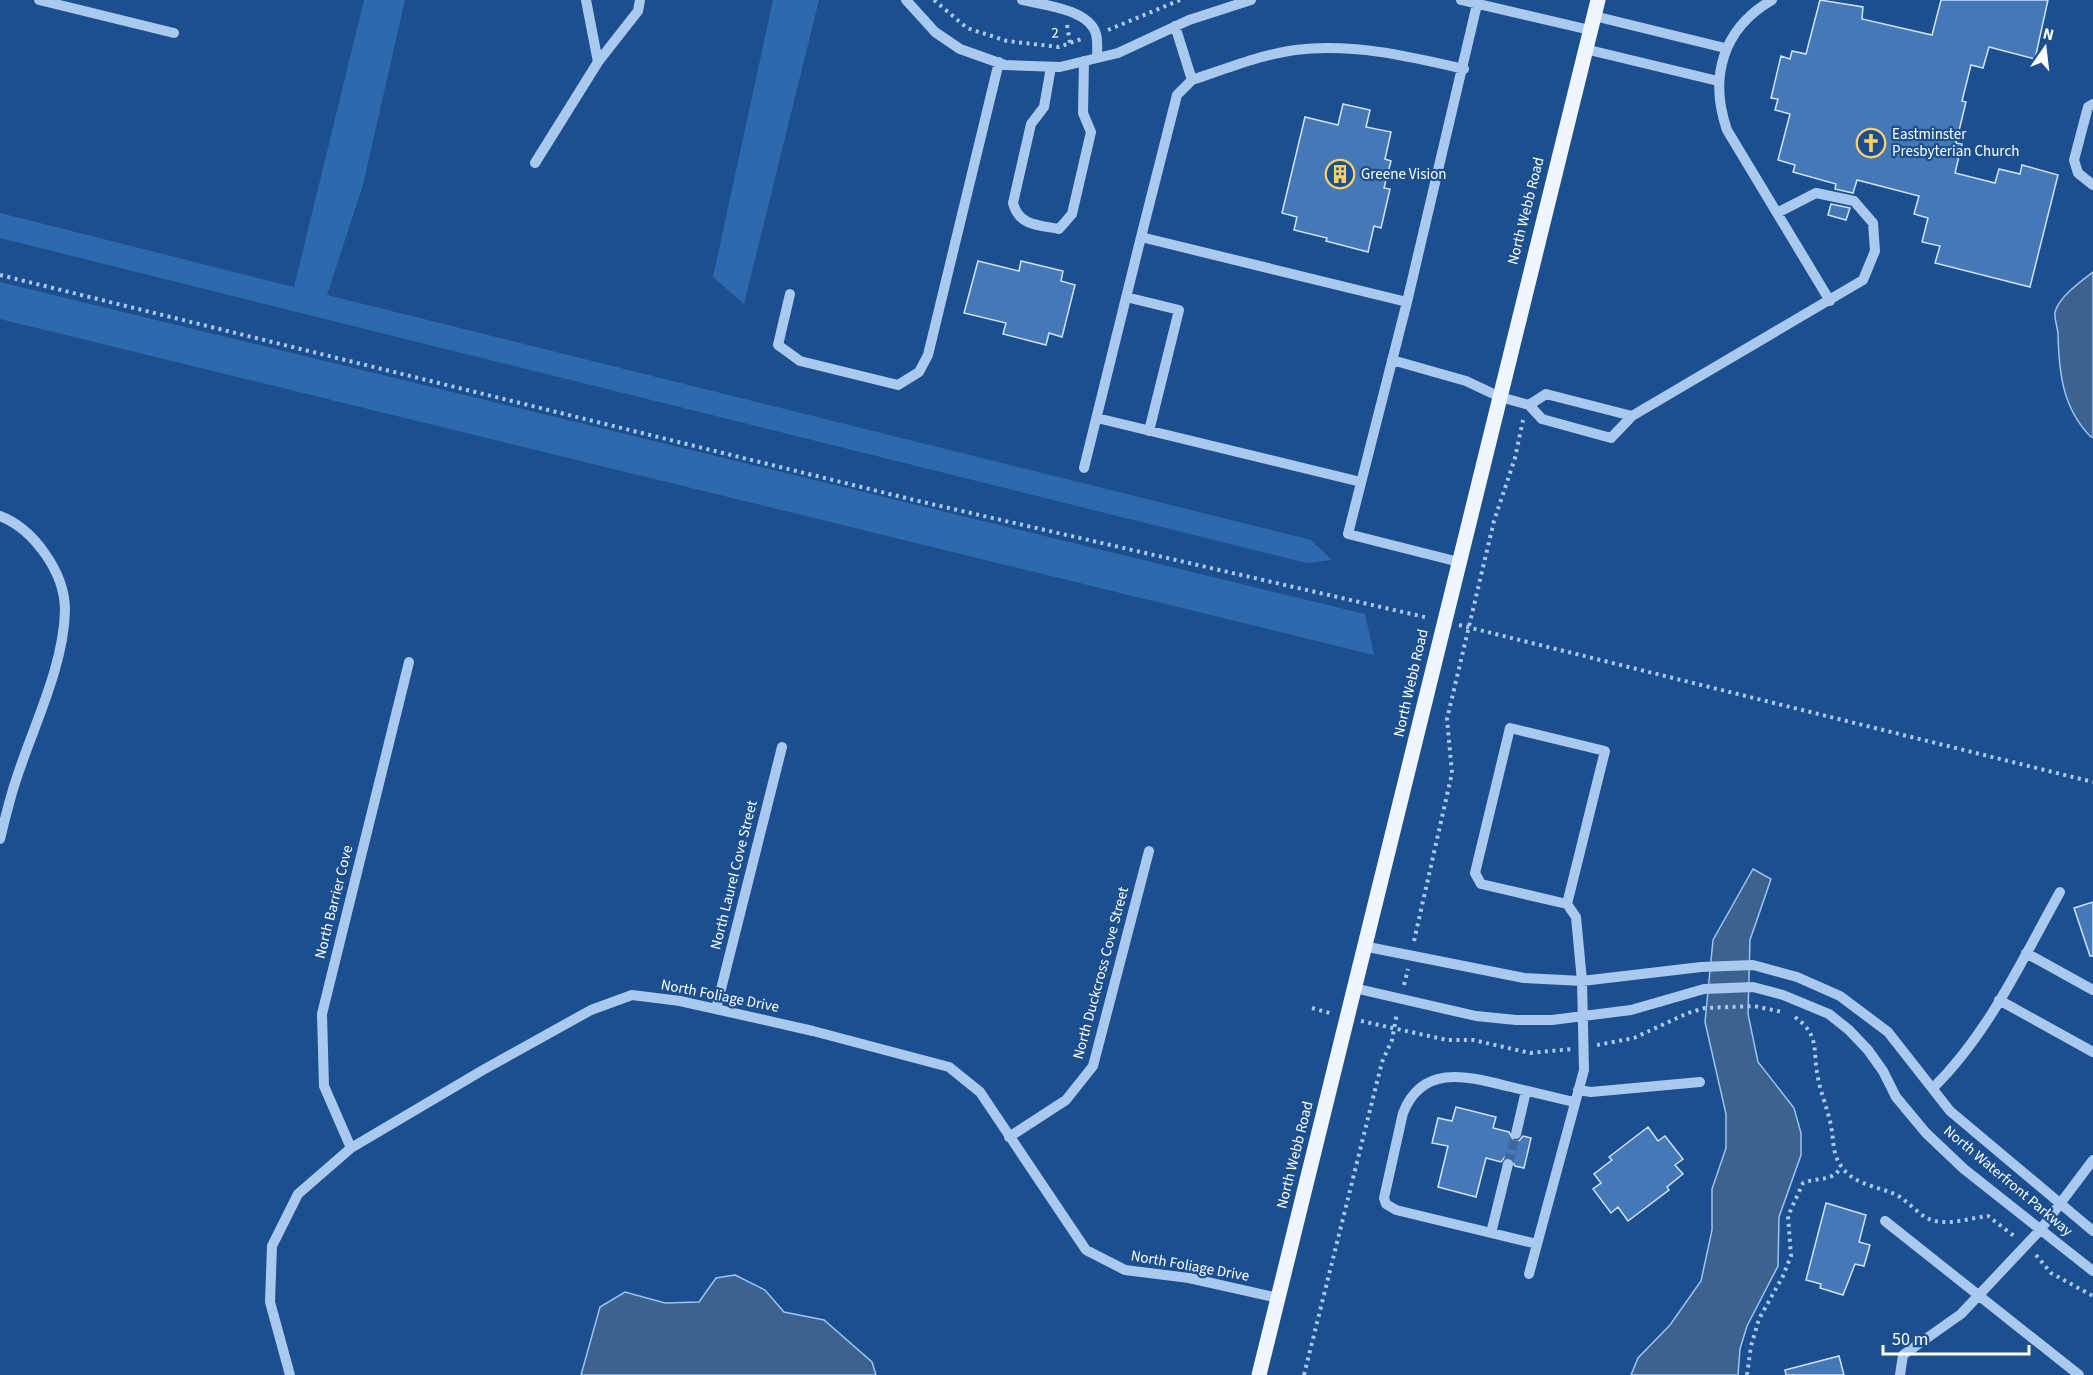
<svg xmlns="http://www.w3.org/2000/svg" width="2093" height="1375" font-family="'Source Sans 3',sans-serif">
<rect width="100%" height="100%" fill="#1b4f8f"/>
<path fill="#2e69ad" d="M364,0H405L363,185L327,295L1311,540L1332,560L1306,563L0,238V213L294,287Z
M773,0H819L744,304L713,277Z
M0,282L1365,614L1374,655L0,319Z"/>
<path fill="#3c6290" stroke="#9cc4f0" stroke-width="1.5" d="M2093,272V437H2091C2063,409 2059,374 2058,335C2058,328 2054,319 2055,312C2059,297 2081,281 2093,272Z
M1753,869L1771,879L1750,940L1748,1014L1758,1062L1794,1108L1801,1133V1155L1779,1217L1778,1266L1747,1326L1740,1349L1738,1375H1631L1638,1358L1670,1325L1701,1281L1712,1230V1189L1726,1148V1114L1705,1022L1713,940Z
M735,1275L765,1290L784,1312L824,1320L872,1362L876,1375H581L600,1307L625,1292L665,1303L699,1302L716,1278Z"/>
<path fill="#4478b7" stroke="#cfe3fa" stroke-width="1.5" d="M1820,0L1863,7L1862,19L1932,35L1941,0H2048L2035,59L1989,47L1983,68L1971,65L1962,101L1966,102L1956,143L1962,144L1955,173L1995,183L1999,169L2020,174L2022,165L2058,175L2030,287L1935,263L1940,246L1922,242L1928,218L1914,214L1919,196L1857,180L1853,193L1835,189L1836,184L1793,172L1795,165L1778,160L1790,114L1775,110L1778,99L1771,98L1781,56L1790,59L1792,51L1806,54Z
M1343,104L1370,110L1366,127L1391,132L1385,159L1391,161L1384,188L1390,189L1381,228L1374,226L1368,252L1326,241L1327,238L1294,230L1297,217L1282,213L1305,117L1338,125Z
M1831,204L1850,208L1846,220L1828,215Z
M978,261L1019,271L1021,261L1063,271L1061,281L1075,285L1062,337L1049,333L1046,345L1003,334L1006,323L964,313Z
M2093,902V956H2090L2074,908Z
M1456,1107L1496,1117L1493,1128L1509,1132L1514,1141H1519L1523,1136L1531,1138L1524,1168L1515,1166L1510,1157H1505L1501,1162L1486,1158L1476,1197L1438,1187L1448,1146L1432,1143L1438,1118L1452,1121Z
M1648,1127L1658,1141L1665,1136L1683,1159L1675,1165L1683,1174L1667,1187L1669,1190L1628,1221L1618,1207L1611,1213L1593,1189L1601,1183L1594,1174L1612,1160L1609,1157Z
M1826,1203L1866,1215L1859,1242L1870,1245L1864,1266L1855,1264L1843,1295L1820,1288L1821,1284L1806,1280Z
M1839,1356L1844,1375H1786L1785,1370Z"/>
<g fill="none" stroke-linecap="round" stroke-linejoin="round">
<path stroke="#3d69a0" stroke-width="10" stroke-dasharray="10 5" stroke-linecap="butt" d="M1508,1164L1516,1134"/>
<path stroke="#a9c9ee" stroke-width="4" stroke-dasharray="3 4.5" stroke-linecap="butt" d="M934,0L967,28L1007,41L1059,47L1084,38
M1067,25L1070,43
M1108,30L1180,0
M0,275L914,500L1429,618
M1459,625L2093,782
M1414,941L1452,773L1447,719L1494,521L1515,458L1523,420
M1404,985L1408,969
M1312,1008L1333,1014
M1795,1017C1821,1036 1812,1051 1818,1078C1821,1094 1828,1110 1831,1126C1834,1141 1832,1153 1841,1166C1852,1183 1874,1186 1892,1193C1904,1197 1914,1210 1925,1217C1943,1228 1969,1218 1988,1216L2014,1236
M1361,1021L1447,1040H1473L1530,1053L1572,1049
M1597,1045L1634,1038L1688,1013L1705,1008L1754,1006L1782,1012
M2036,1255L2051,1273L2093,1296
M1304,1375L1382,1062L1392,1040L1397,1013
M1747,1375L1751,1346L1759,1319L1783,1276L1791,1256L1788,1216L1803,1183C1818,1177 1833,1182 1841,1167"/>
<path stroke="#a9c9ee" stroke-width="10" d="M39,0L174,33
M586,0L598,62
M906,0L935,32L960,49L1005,65L1060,67L1118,53L1189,20L1251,0
M1022,0C1043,5 1089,9 1096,34C1098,42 1097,51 1097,58
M1461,0L1590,30
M1772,0C1722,29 1709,78 1727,130L1830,301
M1594,16L1725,48
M1175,26L1192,80C1225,69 1260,55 1295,50C1353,43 1408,56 1464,69
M1585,49L1718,81
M1051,67L1044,107L1031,124L1013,203C1019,226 1038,225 1059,229L1072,214L1091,132L1083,113L1084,61
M1192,80L1177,95L1141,237L1407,302L1478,0
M2093,104L2088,107L2074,160L2078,173L2093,185
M535,163L598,62L638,11L640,0
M790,294L778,345L800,361L898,385L919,372L928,355L999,62
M1126,297L1179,310L1149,431
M1407,302L1348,534L1459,562
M1392,360L1466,381L1500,397L1529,405L1542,419L1611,438L1632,416L1863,280L1875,251L1873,223L1854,201L1816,193L1777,213
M1529,405L1546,394L1632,416
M1097,418L1361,482
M1084,468L1141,237
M0,516C34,529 65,573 65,610C64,665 34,725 17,777C10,797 5,819 0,839
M1363,946L1524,978L1582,981L1701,967L1753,965L1797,977L1840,996L1888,1032L1950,1111L2093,1231
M2026,953L2093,990
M1354,988L1476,1016L1516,1020H1552L1631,1010L1704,989L1753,987L1783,995L1829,1014L1849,1030L1868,1050L1883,1071L1896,1097L1926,1133L1964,1169L2093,1271
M1999,1000L2093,1052
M716,1009L782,747
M1933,1088C1989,1033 2022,960 2060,892
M1578,1090L1591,1092L1700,1082
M1516,1134L1526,1091
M1009,1137L1066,1100L1093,1066L1149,851
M351,1148L324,1086L322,1014L409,662
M1885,1221L2079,1375
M1491,1233L1508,1164
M1537,1244L1396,1210L1386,1204L1384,1198L1403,1113C1423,1062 1470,1077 1511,1087C1532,1092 1553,1097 1574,1102
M1529,1274L1584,1070L1582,981L1576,917L1567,904L1605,751L1510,728L1475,873L1481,884L1567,904
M290,1375L270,1302L272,1246L298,1194L351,1148L483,1070L591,1010L632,995L680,1001L813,1031L949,1067L980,1092L1086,1250L1125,1270L1189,1278L1278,1298
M1900,1375L1903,1355L1961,1314L2041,1229L2093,1160"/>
<path stroke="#f0f6ff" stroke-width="15" d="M1259,1375L1598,0"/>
</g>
<defs>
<g id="church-ring" transform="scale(1.5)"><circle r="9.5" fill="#1b4f8f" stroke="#ffd166" stroke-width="1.5"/><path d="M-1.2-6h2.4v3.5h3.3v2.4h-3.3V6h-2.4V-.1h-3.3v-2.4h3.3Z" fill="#ffd166"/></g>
<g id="building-ring" transform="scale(1.5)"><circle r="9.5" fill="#1b4f8f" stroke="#ffd166" stroke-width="1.5"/><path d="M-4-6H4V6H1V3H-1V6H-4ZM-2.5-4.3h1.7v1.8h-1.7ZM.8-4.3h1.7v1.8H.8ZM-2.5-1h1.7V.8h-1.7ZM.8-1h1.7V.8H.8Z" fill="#ffd166"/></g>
</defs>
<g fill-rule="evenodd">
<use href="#church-ring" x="1871" y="143"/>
<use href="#building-ring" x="1340" y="174"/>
</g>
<g text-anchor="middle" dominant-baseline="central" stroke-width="4.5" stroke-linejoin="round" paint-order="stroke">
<g font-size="15" fill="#fff" stroke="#1b4f8f">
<text transform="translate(1055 33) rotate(-2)">2</text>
<text transform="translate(1526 211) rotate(-76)">North Webb Road</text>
<text transform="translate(1411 683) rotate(-77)">North Webb Road</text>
<text transform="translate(734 875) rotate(-76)">North Laurel Cove Street</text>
<text transform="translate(334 902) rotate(-76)">North Barrier Cove</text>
<text transform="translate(1101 973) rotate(-75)">North Duckcross Cove Street</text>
<text transform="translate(720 996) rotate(11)">North Foliage Drive</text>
<text transform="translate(1295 1155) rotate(-76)">North Webb Road</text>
<text transform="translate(2008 1181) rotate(40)">North Waterfront Parkway</text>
<text transform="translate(1190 1266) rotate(10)">North Foliage Drive</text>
</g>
<g font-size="15" fill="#fff" stroke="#1b4f8f" text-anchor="start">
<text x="1892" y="134">Eastminster<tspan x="1892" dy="17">Presbyterian Church</tspan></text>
<text x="1361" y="174">Greene Vision</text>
</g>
</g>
<g transform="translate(2045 48) rotate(14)" stroke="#1b4f8f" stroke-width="4.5" paint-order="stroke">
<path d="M0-4.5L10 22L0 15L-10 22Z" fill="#ffffff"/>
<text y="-9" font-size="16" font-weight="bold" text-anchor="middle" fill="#ffffff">N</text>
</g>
<path d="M1883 1345v9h146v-9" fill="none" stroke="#ffffff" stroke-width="3"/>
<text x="1892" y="1345" font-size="18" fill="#ffffff" stroke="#1b4f8f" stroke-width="4.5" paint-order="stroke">50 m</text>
</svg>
